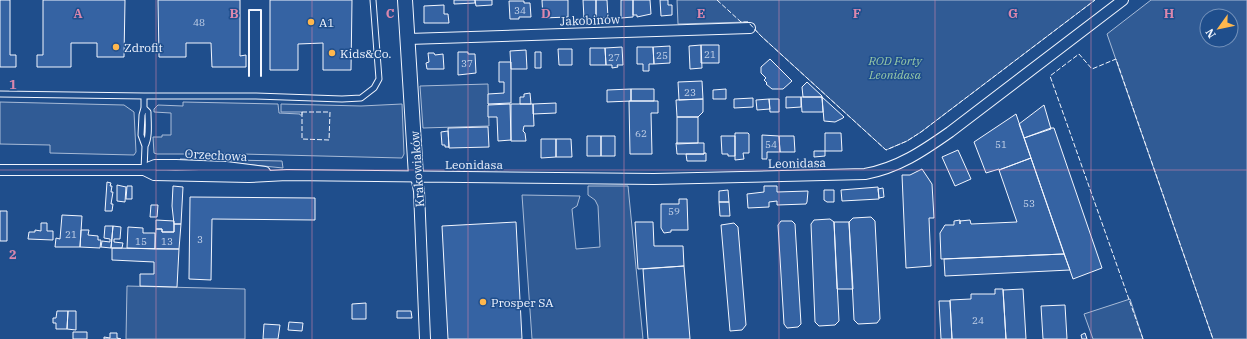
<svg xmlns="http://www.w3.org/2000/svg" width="1247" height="339" font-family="'IBM Plex Serif',serif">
<rect width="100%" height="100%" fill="#1f4e8c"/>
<path fill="#305b95" stroke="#a8bbd7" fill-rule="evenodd" d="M677,0H1095L921,132L907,141L886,150L761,36L748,22L678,24Z
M1151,0H1247V339H1213L1107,34ZM1207,16H1231V40H1207Z
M488,84L489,126L423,128L420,86Z
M0,102L124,105L134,112L136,152L134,155L50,153V145L0,144Z
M183,102L278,104L279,113L300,114V115H302V112H281V104L361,106L402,104L404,154L402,158L241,154H157L154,153L153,137H162V135H171V113L154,112V109L158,105L183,106Z
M180,159L282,161L283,168L234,163L181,161Z
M588,186H628L643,339H532L522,195L580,196L577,206L572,209L576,249L600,247L598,206L595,200L588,195Z
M127,286L245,289V339H126Z
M1130,299L1143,339H1093L1084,314Z"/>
<path fill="#3563a3" stroke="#f2f6ff" d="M0,0H10V55H16V67H0Z
M43,0H125L124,57H97V43H71V67H37V55H43Z
M158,0H240V56L246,55V67H212L211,43H186V57H159Z
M270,0H352L351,70H323V43L298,44V70H270Z
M454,0H475V3L454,4Z
M475,0H492V5L476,6Z
M542,0H568V17L543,18Z
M583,0H596V18L584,19Z
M596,0H607L608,18H596Z
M621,0H633V17L621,18Z
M633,0H650L651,14L637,17V15H633Z
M660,0H668V5H672V15L661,16Z
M509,1H524V3H530L531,17H519V19H510Z
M444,5V14H448L449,23H424V6Z
M701,45L702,68L690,69L689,46Z
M701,45H719V63H701Z
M670,46V63L654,64L653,47Z
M622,47L623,65H617L618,67L612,68V65H606L605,48Z
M637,47H653L654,64H649V71H643V64H637Z
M590,48H605L606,65H590Z
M558,49H572V65H559Z
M526,50L527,69H511L510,51Z
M458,52H468V54H475L476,73L458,75Z
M535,52H541V68H535Z
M428,53H434L435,55L443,54L444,69H427L426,63L429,62Z
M770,59L792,81L783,89H772L766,84L767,83L764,80L766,78L761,73V67Z
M499,62H511V103L488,104V94L504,93V82H499Z
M702,81L703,99L679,100L678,82Z
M807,82L822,96V97H803L802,87Z
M631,89V101L607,102V90Z
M631,89H654V101H631Z
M726,89V99H713V90Z
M530,93L531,104H520V97H524V94Z
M786,97H801V107L786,108Z
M801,97H822L823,112H802Z
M822,97L844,117L843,118L835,122L824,121Z
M753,98V107L734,108V99Z
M703,99V112L698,117H677L676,100Z
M769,99L770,109L757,110L756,100Z
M769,99H779V112H770Z
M629,101H658V113H651L652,154H630Z
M556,103V113L533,114V104Z
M510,104L511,140L498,141L497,117H488V105Z
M511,104H533L534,126H524L523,131L525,133L526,141H511Z
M1044,105L1051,129L1024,138L1019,124Z
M1016,114L1031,158L999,170L1000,171L999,169L986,173L974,142Z
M677,117H698V143L677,144Z
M488,127L489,147L449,148L448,128Z
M1051,128H1054L1102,268L1073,279L1024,138Z
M448,131L449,147H445V145H442L441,132Z
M735,133H748L749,134V153H743L744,159L735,160Z
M825,133H841L842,151H825Z
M762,135L779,136L780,152H767V159H762Z
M587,136H601V156H587Z
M601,136H615V156H601Z
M721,136H735V156H728V154H722Z
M779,136H794L795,152H780Z
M541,139H556V157L541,158Z
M556,139H571L572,157H556Z
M676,143H704V154H677Z
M958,150L971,179L955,186L942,157Z
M814,151H825V156L814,157Z
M704,153H706V161H687L686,154H704Z
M1031,158L1064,254L941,259L940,233L945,225H954V221L960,220V224V221L970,220L971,224L1017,222L999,170Z
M922,169L932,184L934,218H929L931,266L906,268L902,175H910Z
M107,182L111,183L110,186H112L111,192H113L111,204H113L112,211H105Z
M117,185L126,187L125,202L117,201Z
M127,186H132V199H126Z
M173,186L183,187L181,224H174L172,206Z
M764,186H777V192L808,191L807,202L806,204L777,205V201L769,202V207L748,208L747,194L764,192Z
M878,187L879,199L842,201L841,190Z
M883,188L884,197L879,198L878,189Z
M728,190L729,202H719V191Z
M824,190H834V202H827L824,200Z
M190,197L315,198V220L212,219L211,280L189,279Z
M679,199H687L688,230H671V232L664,233L661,228V204H679Z
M719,202H729L730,216H720Z
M151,205H158L157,217H150Z
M0,211H7V241H0Z
M62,215L82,216L80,247H55L56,238L60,239Z
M871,217L875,221L880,319L877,323L858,324L854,320L849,222L853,218Z
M830,219L834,222L839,321L835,325L819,326L815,322L811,224L814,220Z
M156,220L174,221V232H162V229H156Z
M781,221H792L795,224L801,324L798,327L787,328L784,324L778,225Z
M516,222L522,339H448L442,226Z
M635,222H653L654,246H683L684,266L638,269Z
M834,222H849L853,289H837Z
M41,223H47V231H53V240L28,239L29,232H35V230L41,231Z
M734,223L738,227L746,325L742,330L730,331L721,225Z
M174,224H181L179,249H155L156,229H162V232H174Z
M105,226H113L111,248L101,247L102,241L110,242V239L104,238Z
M113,226L121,227L120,239H114V242L123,243L122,248H111Z
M128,227L143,228V233H155V249L127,248Z
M81,230H89L88,235L98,236V240H101L100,248L80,247Z
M112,248L179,249L177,287L140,286V274H154V262L112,260Z
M1064,254L1070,270L945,276L944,259Z
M684,266L690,339H648L643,269Z
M995,289H1003L1006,339H952L950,300L971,299V294H995Z
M1023,289L1026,339H1006L1003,290Z
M939,301H950L952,339H941Z
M366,303V319H352V304Z
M1065,305L1067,339H1043L1041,306Z
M57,311H68L67,329H56V323H53V318H56Z
M68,311H76V330L67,329Z
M397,311H411L412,318H397Z
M289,322L303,323L302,331L288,330Z
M264,324L280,325L278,339H263Z
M73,332H87V339H73Z
M110,333H117V338L121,339H104V337L110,338Z
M1085,333L1087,339H1082L1081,335Z"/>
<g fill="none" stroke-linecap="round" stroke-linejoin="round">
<g stroke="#f2f6ff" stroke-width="7">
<path id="lane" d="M0,94L144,96
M144,108L148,112C148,122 150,137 145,146
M144,170L145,146L141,135L142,115L144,108V96H256L342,99L361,98L374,88L379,79L373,0"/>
</g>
<g stroke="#f2f6ff" stroke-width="12">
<path id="street" d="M408,39L750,28
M0,170H144L154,175L249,177L287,175L654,179L865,174C898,168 923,151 950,132L1123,0
M144,170L150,167L155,165H176L226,167L265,172
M416,176L419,191L425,339"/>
</g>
<g stroke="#f2f6ff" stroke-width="16">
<path id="secondary" d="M405,0L416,176"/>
</g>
<use href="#lane" stroke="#1f4e8c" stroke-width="5"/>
<use href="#street" stroke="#1f4e8c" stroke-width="10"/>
<use href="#secondary" stroke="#1f4e8c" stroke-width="14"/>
<path stroke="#f2f6ff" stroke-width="1" stroke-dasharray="5 2" stroke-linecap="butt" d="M717,0L741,22H748L761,36L886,150L907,141L921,132L1095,0
M302,112H330L329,140L302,139Z
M1143,339L1050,76L1079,54L1092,69L1116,59L1213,339"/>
<path stroke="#f2f6ff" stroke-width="2" d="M249,76V10H261V76"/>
</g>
<path fill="none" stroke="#da87ad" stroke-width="1" stroke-opacity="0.55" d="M156,0V339M312,0V339M468,0V339M624,0V339M779,0V339M935,0V339M1091,0V339M0,170H1247"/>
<g fill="#ffb74d" stroke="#1f4e8c" stroke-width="1.5">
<circle cx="311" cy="22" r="4"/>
<circle cx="116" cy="47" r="4"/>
<circle cx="332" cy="53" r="4"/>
<circle cx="483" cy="302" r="4"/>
</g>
<g text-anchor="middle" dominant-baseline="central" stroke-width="3" stroke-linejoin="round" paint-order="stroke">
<g font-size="10" fill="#c3d1e8">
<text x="520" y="10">34</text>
<text x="199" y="22">48</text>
<text x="710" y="54">21</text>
<text x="662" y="55">25</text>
<text x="614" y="57">27</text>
<text x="467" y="63">37</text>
<text x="690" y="92">23</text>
<text x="641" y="133">62</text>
<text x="771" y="144">54</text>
<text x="1001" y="144">51</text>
<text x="1029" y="203">53</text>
<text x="674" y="211">59</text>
<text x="71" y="234">21</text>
<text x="200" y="239">3</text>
<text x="141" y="241">15</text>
<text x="167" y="241">13</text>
<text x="978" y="320">24</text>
</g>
<g font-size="12" fill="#f2f6ff" stroke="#1f4e8c">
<text transform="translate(590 20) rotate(-2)">Jakobinów</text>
<text transform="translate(216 155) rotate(3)">Orzechowa</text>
<text transform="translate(797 163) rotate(-1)">Leonidasa</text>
<text x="474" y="164">Leonidasa</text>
<text transform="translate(417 169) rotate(-94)">Krakowiaków</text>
</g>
<g font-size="12" fill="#f2f6ff" stroke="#1f4e8c" text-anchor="start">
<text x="319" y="22">A1</text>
<text x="124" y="47">Zdrofit</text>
<text x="340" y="53">Kids&amp;Co.</text>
<text x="491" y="302">Prosper SA</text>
</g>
<g font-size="12" font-style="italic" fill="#97c8a6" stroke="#1f4e8c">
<text x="895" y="60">ROD Forty<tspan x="895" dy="14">Leonidasa</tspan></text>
</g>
</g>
<g font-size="13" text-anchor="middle" font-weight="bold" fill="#da87ad" stroke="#1f4e8c" stroke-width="3" stroke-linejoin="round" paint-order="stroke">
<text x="78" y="18">A</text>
<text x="234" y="18">B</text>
<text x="390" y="18">C</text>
<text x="546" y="18">D</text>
<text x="701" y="18">E</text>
<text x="857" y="18">F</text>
<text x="1013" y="18">G</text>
<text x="1169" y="18">H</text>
<text x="13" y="89">1</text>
<text x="13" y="259">2</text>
</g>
<g transform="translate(1219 28) rotate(237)"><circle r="19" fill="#1f4e8c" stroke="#7391ba"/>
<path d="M0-3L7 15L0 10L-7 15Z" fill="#ffb74d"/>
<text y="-6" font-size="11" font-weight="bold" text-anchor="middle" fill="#f2f6ff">N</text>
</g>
</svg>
